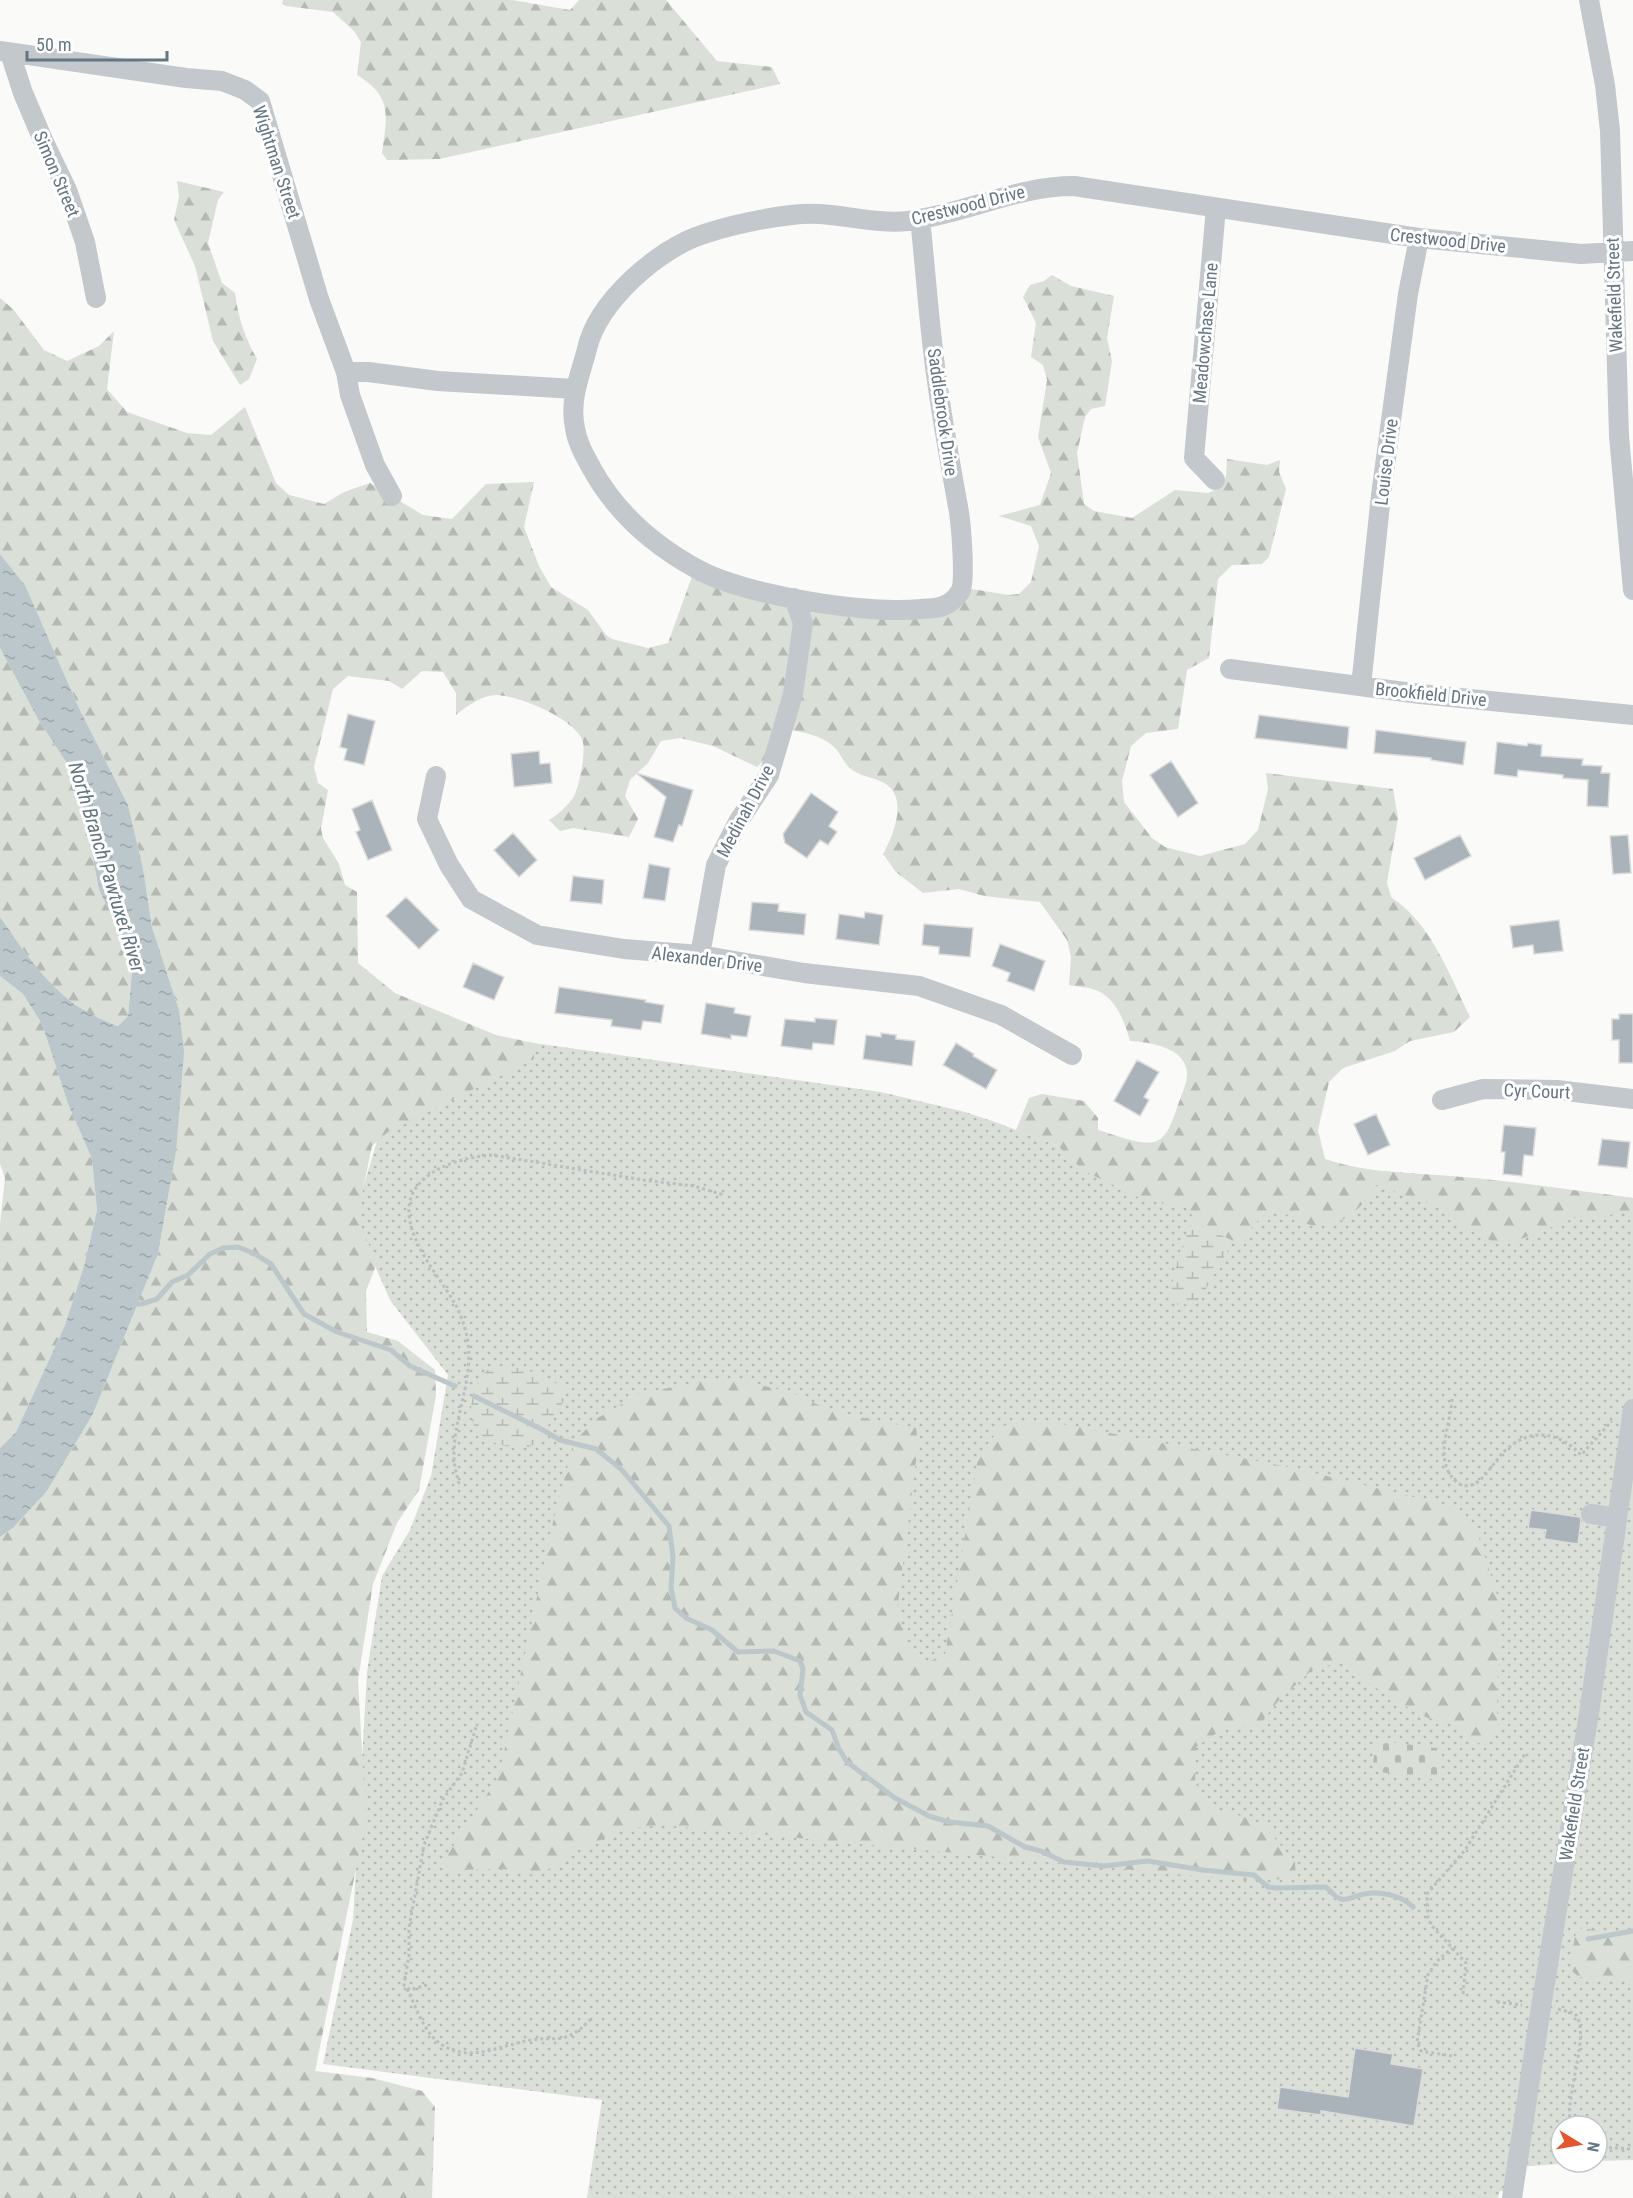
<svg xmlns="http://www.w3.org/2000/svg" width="1633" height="2198" font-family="'Roboto Condensed',sans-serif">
<defs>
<pattern id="grass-dots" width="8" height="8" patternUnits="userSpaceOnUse" patternTransform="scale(1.5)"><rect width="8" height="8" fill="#dadfd7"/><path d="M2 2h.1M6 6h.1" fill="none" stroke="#b4b9b4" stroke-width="1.8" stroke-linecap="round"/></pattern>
<pattern id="forest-firs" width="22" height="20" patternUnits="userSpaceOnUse" patternTransform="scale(1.5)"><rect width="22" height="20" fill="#dadfd7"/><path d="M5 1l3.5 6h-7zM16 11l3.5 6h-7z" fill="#b4b9b4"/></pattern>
<pattern id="wetland-marsh" width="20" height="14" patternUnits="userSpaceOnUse" patternTransform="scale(1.5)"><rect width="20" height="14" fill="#dadfd7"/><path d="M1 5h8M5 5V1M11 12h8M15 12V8" fill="none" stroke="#b4b9b4"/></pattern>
<pattern id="cemetery-stones" width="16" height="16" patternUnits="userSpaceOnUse" patternTransform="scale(1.5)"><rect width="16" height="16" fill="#dadfd7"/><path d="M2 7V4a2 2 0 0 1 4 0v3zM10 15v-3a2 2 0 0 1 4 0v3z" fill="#b4b9b4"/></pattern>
<pattern id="water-ripples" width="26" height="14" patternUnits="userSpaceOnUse" patternTransform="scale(1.5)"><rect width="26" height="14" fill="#bbc7cb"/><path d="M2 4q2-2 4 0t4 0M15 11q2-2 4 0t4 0" fill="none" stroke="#9ca6aa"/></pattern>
</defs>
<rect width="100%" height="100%" fill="#fafaf8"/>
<path fill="url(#grass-dots)" d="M534,1043L881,1092L965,1112L998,1123L1100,1162L1382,1171L1473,1178L1633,1198V2160L1597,2161V2126H1561V2162H1586L1518,2167L1514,2192L1500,2191L1498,2198H587L602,2100L323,2064L353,1920L367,1672L382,1576L410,1530L431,1476L448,1375L390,1300L354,1218L381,1128Z"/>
<path fill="url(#forest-firs)" d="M283,0H512L570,10L579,0H666L717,61L772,67L780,84L439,159L387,160L382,153C387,115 393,97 357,75L361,42L354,31L333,12L286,6L282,4Z
M177,181L224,192L218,200L208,243L222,283L235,293C238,317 245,338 257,359L249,379L240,385L213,341L195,266L174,220L179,197Z
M1052,275L1071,286L1114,296L1107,338L1112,361L1105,406L1091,409L1085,417L1077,453L1084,504L1094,511L1132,518L1175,490L1208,493L1222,487L1226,476L1227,459L1267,465L1280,460L1279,472L1286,489L1269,557L1262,564L1232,565L1218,579L1209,658L1187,670L1178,729L1146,733L1131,746L1122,781L1124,802L1152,838L1165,847L1200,856L1245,844L1258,830L1268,789L1266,773L1393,789L1398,818L1387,882L1391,897C1431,923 1450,976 1470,1017L1454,1032L1410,1041L1395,1051L1343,1068L1329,1082L1318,1130L1325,1159C1372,1175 1425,1173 1474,1178C1527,1183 1580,1191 1633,1198V1211L1598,1217H1577L1516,1241H1492L1466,1228L1439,1207L1376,1185C1363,1209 1337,1232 1307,1224C1293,1220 1283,1208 1267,1214C1257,1218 1248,1233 1241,1241H1233L1196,1223L1189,1210L1181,1204H1164L1138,1197L1084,1171L1058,1146L1016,1130L1029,1098L1042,1094L1084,1101L1098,1118V1130C1112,1134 1144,1147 1157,1141C1168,1136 1172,1121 1176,1111C1179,1100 1186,1087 1187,1076C1189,1048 1150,1042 1130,1041C1125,1022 1116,999 1098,991C1090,987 1078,987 1069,985L1071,957L1067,940L1040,902L984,896L959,889L923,893L896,872L883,854C895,833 910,793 880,781C871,777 857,775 850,768C844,763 841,755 836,749C822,734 800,732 780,728L763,761L757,767L713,746L680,738L661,741L648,763L630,780L625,796L638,819L629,837L573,828L560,831L549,820C559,814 566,807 573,798C579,788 587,750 582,739C572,718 520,696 497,695C482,695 467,706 456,715V693L443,672L422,671L402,689L389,681L348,676L333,689L314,767L318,783L328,790L321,829L323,838L339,864L345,885L357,892L358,963L395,993L496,1035L534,1043V1059L389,1131L372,1146L357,1218L377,1263L366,1291L367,1332L398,1341L435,1370L436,1395L419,1490L397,1523L373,1584L358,1680L366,1820L315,2071L372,2078L422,2091L435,2107L432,2198H0V1537L13,1528L47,1491L93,1414L158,1254L176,1152L179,1010L152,927L143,868L128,805L79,708L25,585L0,554V298L13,309L44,350L67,361L99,346L114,331L107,389L127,412L187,433L211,435L245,407L276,483L289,495L324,504L344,492L370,483L423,515L452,519L486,484L534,482L524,527L539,566L551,587L588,610L606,635L612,639L648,648L668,643L694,571L904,612L965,588L1009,595L1019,594L1031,582L1039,546L1031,526L999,516L1040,505L1051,473L1038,437L1047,380L1043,365L1031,357L1036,323L1023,297L1030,285L1044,281Z
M0,648L39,721L78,780L99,890L124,940L132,972L128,1016L118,1026L95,1018L58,992L36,968L0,917Z
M0,976L23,994L42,1024L68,1104L92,1159L97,1210L84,1266L65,1325L16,1432L0,1448V1224L5,1178L0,1164Z
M703,1381L747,1382L790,1392L825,1408L868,1419L916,1428L918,1445L897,1611L910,1649L926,1663L945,1654L978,1458L1001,1426L1041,1420L1294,1468L1446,1505L1477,1532L1500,1604L1497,1696L1498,1728L1490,1738L1481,1744L1471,1739L1452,1723L1428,1718L1391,1699L1341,1662L1312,1670L1280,1699L1257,1727L1224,1728L1196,1747L1195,1783L1214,1809L1249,1818L1264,1826L1295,1862L1296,1879L1238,1880L662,1825L626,1829L578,1850L553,1867L535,1875L503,1869L450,1870L443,1862L499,1776L553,1522L574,1442L596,1419L639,1394Z
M1577,1928L1633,1934V1982L1579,1977L1571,1970L1572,1951Z"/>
<path fill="url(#wetland-marsh)" d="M1196,1223L1233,1241L1202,1296L1196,1303L1179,1305L1173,1302C1167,1286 1183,1246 1188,1228Z
M494,1366C518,1365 544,1373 563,1388L565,1399C561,1406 538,1442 533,1445C525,1449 514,1448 506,1446C493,1443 478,1437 473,1423C467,1404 476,1375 494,1366Z"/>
<path fill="url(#cemetery-stones)" d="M1376,1740L1442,1749L1438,1780L1372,1771Z"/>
<path fill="url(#water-ripples)" d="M0,554L25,585L79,708L128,805L143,868L152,927L179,1010L184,1052L176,1152L158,1254L93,1414L47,1491L13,1528L0,1537V1448L16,1432L65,1325L84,1266L97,1210L92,1159L68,1104L42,1024L23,994L0,976V917C34,965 59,1006 118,1026L128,1016L132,972L124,940L99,890L78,780L39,721L0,648Z"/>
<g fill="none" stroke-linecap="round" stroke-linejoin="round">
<path stroke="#bbc7cb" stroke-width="5" d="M132,1304H141L157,1299L172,1282L188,1275L210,1254L223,1248L238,1247L253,1253L271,1264L304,1314L337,1332L391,1350L410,1366L455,1386
M474,1396L543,1430L560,1440L596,1449L621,1469L669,1526L673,1557L671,1588L675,1608L686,1618L712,1630L738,1652L774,1651L800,1661L803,1669L800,1695L806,1712L832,1730L839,1749L847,1762L895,1798L929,1816L949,1822L988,1826L1025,1847L1041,1851L1064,1862L1104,1866L1148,1861L1203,1870L1254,1875L1268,1887L1276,1888L1326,1887C1331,1891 1335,1898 1341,1899C1348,1901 1356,1895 1364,1894C1380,1891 1401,1895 1413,1907
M1588,1939L1633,1931"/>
</g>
<path fill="#aab3b9" stroke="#dcdcda" stroke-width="1.5" d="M348,714L375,721L364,765L344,760L347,749L340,747Z
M1259,715L1349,727L1347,749L1255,738Z
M1376,730L1466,742L1463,765L1431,760V758L1374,753Z
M1497,742L1527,746L1528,743L1542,745L1541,756L1583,759L1582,765L1602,766L1601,773H1610L1608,807L1587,806L1588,780L1563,778V775L1518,770L1517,777L1494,774Z
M539,751L540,764L550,763L552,783L514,787L511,754Z
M1171,761L1198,803L1178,817L1150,775Z
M636,773L693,790L682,826L679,825L673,842L654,837L666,797Z
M811,793L838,812L829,826L837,832L828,845L820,840L807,858L785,843L783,834Z
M372,800L392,850L368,860L356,832L360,830L352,809Z
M513,833L537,860L519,877L494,850Z
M1460,835L1471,856L1425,880L1414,858Z
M1628,835L1631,873L1613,874L1610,836Z
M649,864L670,868L665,901L643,898Z
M573,876L604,880L602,904L570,901Z
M406,897L439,930L419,949L386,916Z
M752,902L779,904L778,911L806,914L804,935L749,930Z
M865,912L883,915L879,945L836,939L839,914L864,918Z
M1559,920L1563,951L1534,954L1533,945L1513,948L1510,926Z
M924,924L973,928L970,957L939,954V947L922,945Z
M1000,944L1045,961L1034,991L1007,981L1010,973L992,966Z
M473,963L504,977L494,1000L463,987Z
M559,987L646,1000L645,1002L664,1005L661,1023L643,1021L641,1030L611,1026L612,1020L555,1013Z
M706,1003L735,1008L734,1013L751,1016L747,1037L731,1035V1039L701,1034Z
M1619,1014H1633V1063H1619V1040H1612V1019H1619Z
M815,1018L837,1020L834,1045L813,1043L812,1050L781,1046L785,1019L815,1022Z
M881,1033L896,1035V1039L915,1041L912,1066L863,1059L866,1035L881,1037Z
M956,1043L974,1054L973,1056L997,1070L986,1089L943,1065Z
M1137,1060L1159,1072L1144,1097L1149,1100L1140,1116L1114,1101Z
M1376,1114L1390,1145L1368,1155L1354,1124Z
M1504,1125L1536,1128L1533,1156L1524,1155L1522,1176L1503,1174L1505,1152H1501Z
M1602,1139L1630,1142L1627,1168L1598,1165Z
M1531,1510L1580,1517L1581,1520L1578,1544L1544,1539L1546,1530L1528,1528Z
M1355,2048L1393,2054L1391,2064L1423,2069L1414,2126L1321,2111V2115L1277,2109L1280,2087L1348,2097Z"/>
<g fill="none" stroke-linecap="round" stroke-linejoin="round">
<path stroke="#bbbfc2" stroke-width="3" stroke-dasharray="3 3" stroke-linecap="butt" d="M1452,1399C1451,1417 1444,1435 1444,1453C1444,1473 1461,1498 1481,1479C1491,1470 1497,1457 1508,1448C1533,1427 1560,1433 1581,1455L1612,1421
M459,1484C457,1475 454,1466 454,1457C453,1418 473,1382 468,1343C466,1329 462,1317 455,1304C436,1270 383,1215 424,1179C442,1163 469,1157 492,1155L643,1180L694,1186L724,1195
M427,1985L410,1990L404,1985L409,1955V1928L424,1845L443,1799L462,1773L477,1724
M407,1989C417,2008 424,2035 444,2046C475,2064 508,2041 539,2039C548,2038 557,2040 566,2037C577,2033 584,2026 592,2018
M1463,1994L1466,1963L1431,1925L1428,1918L1427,1894L1465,1850L1525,1754
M1497,2002L1522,2005
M1558,2009L1574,2013C1593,2031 1563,2097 1571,2126
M1452,2056L1421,2051L1417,2042L1428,1975L1436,1962L1452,1948
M1597,2147L1633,2149"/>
<path stroke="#c3c8cc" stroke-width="20" d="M1589,0L1605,85L1610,131L1619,436L1633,590
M0,51L186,78L222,81L245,90L260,101L319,299L346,372L350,395L375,465L392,496
M10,53L23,93L43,140L67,190L85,242L96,298
M920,219C926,273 929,327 937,381C943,425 951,468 959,512C961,526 966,582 960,592C956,598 949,604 943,606C936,609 928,608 921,609C869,615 743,595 697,569C653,545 617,514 592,469C585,456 577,443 575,428C569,400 580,376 587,349C597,302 659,248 704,234C734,224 789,212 820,214C849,216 880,224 908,221C965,214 1016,186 1074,186L1419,238L1581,254L1633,251
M346,372H368L438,381L575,389
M1215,480L1194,458L1216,208
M1230,669L1420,694L1633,715
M1361,686L1381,495L1408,294L1419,238
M436,776L427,819L449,865L471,899L537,935L624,949L700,955L804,973L919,986L1001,1015L1072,1055
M700,955L716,865L738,822L769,775L793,694L803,623L794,598
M1442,1100L1483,1089L1557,1090L1633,1099
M1591,1514L1617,1518
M1512,2198L1541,2007L1590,1707L1633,1409"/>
</g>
<g text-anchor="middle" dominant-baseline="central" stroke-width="6" stroke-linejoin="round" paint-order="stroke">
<g font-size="18" fill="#657683" stroke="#fff">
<text transform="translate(277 162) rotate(72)">Wightman Street</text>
<text transform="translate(57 174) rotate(67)">Simon Street</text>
<text transform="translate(968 205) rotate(-14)">Crestwood Drive</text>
<text transform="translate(1448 240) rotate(6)">Crestwood Drive</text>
<text transform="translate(1614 295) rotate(-92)">Wakefield Street</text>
<text transform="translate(1205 333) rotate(-85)">Meadowchase Lane</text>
<text transform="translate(943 412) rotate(82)">Saddlebrook Drive</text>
<text transform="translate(1386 462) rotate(-83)">Louise Drive</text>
<text transform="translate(1431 694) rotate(6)">Brookfield Drive</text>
<text transform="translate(745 811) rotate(-62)">Medinah Drive</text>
<text transform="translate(707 959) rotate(7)">Alexander Drive</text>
<text transform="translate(1537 1091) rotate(2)">Cyr Court</text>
<text transform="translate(1574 1804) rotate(-81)">Wakefield Street</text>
</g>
<g font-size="20" font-style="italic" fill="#60757c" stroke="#fff">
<text transform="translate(107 867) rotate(73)">North Branch Pawtuxet River</text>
</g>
</g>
<g transform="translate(1579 2144) rotate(101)"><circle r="28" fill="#ffffff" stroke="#c1c8cd" stroke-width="1.5"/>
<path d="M0-4.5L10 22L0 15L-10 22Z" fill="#e4572e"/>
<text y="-9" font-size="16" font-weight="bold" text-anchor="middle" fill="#657683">N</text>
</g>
<path d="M27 51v9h140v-9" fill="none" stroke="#657683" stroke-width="3"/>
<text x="36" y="51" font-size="18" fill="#657683" stroke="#ffffff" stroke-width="4.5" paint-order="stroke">50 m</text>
</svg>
